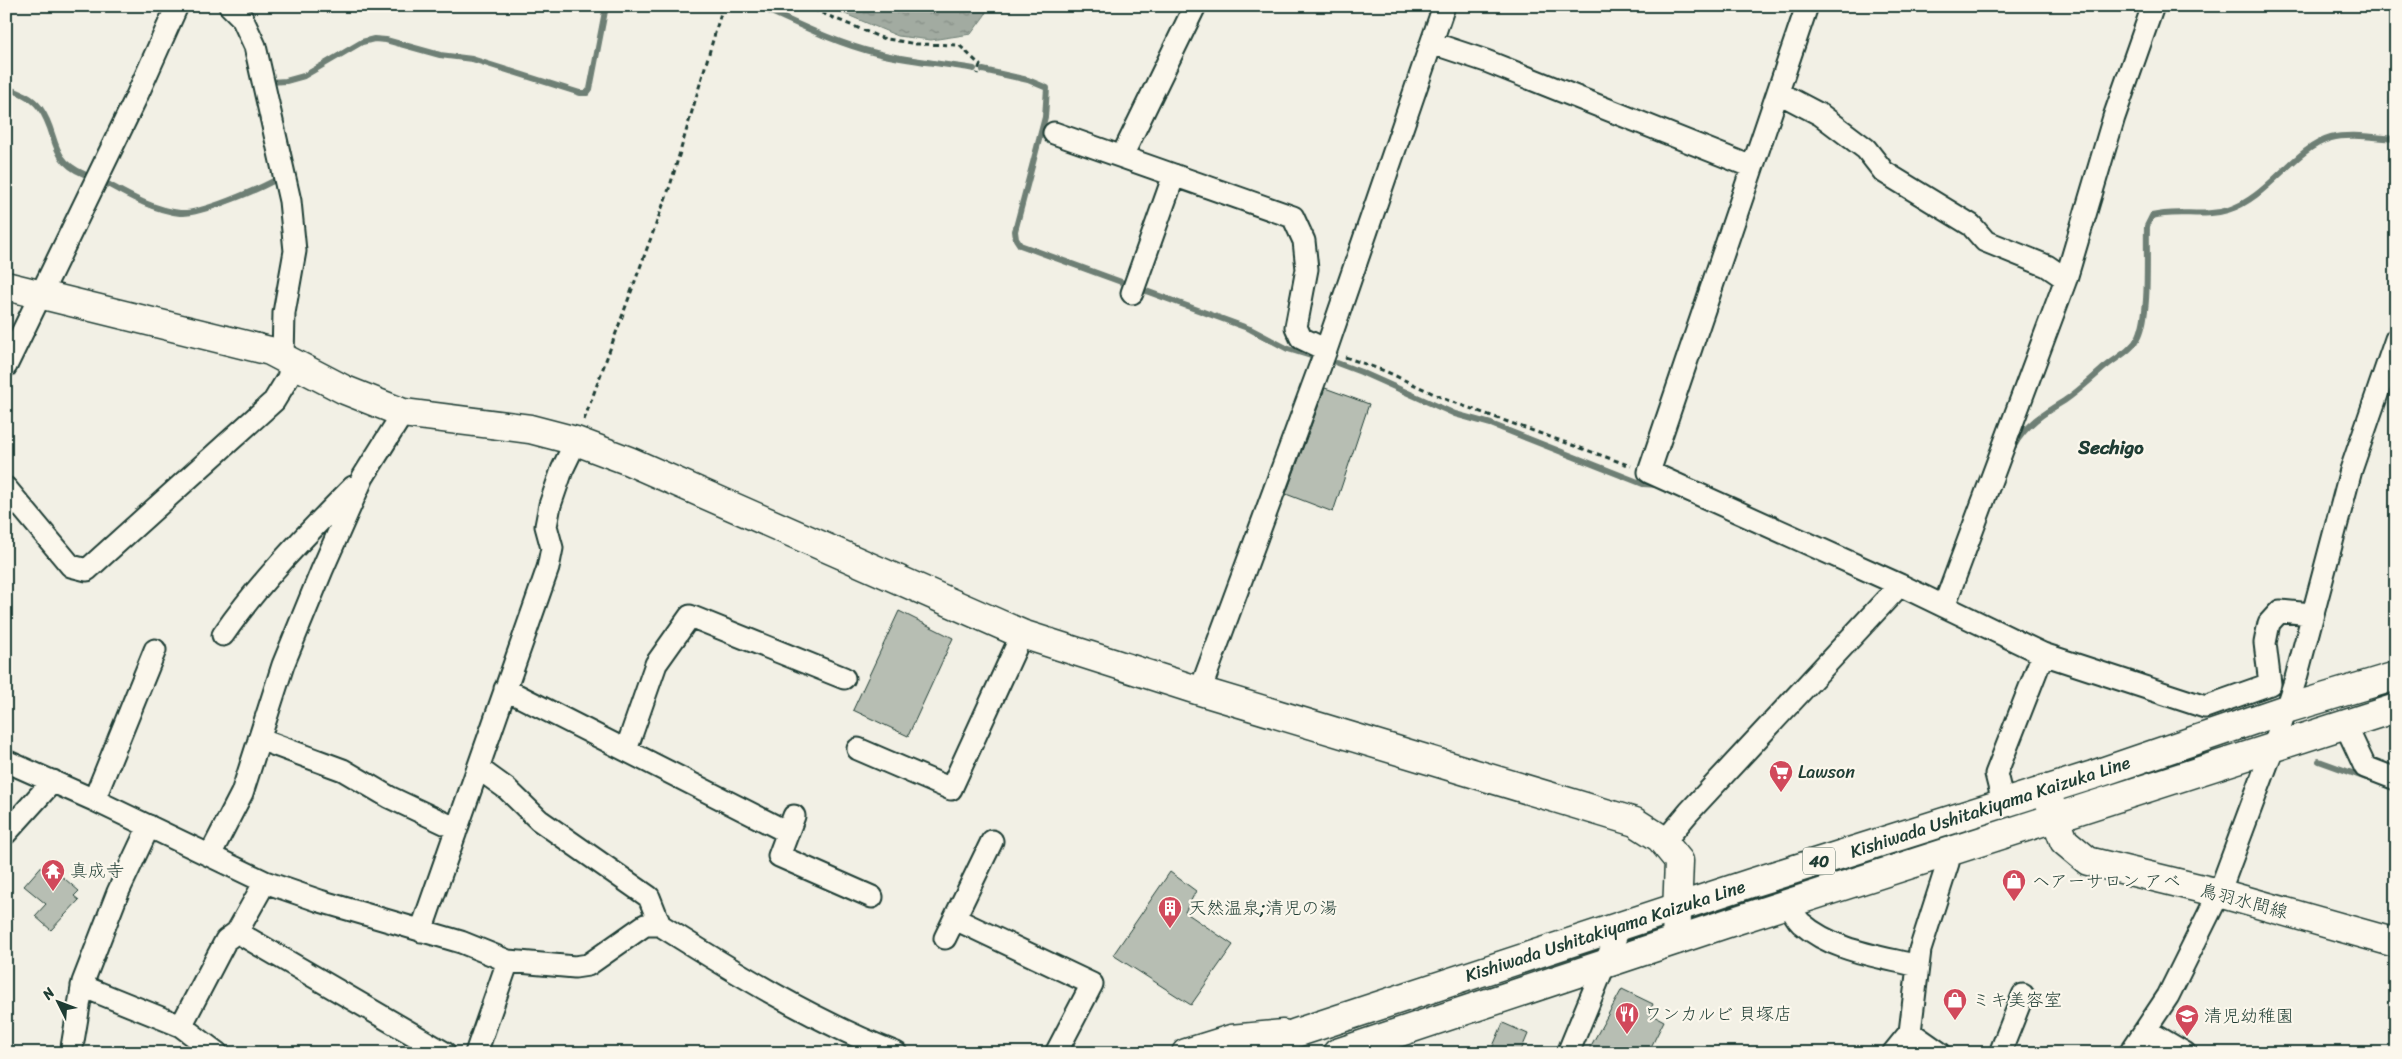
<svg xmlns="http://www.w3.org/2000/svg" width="2402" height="1059" font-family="Sriracha,'Klee One',sans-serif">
<defs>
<pattern id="water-ripples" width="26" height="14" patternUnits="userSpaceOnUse" patternTransform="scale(1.25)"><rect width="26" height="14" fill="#a2aba1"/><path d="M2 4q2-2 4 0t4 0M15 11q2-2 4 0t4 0" fill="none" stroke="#838c84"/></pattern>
</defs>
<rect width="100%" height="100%" fill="#f2f0e5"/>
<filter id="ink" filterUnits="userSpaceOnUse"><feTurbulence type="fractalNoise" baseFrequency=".02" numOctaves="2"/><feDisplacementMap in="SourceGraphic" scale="10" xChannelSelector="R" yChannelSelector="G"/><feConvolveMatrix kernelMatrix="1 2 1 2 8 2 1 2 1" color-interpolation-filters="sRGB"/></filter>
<g filter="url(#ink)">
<path fill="url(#water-ripples)" stroke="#6e7f75" d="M826,6H988L985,15L971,34L931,40L898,36Z"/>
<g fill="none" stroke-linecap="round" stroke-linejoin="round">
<path stroke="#6e7f75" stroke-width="6" d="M758,6C796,23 835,43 876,53C908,61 941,63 974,69
M983,70L1028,80L1047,88L1045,117L1015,231L1016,239L1020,245L1250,329L1288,349L1311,356
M269,87L270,82L286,81L304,76L362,42L374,39L386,40L440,55L472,59L580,93H587L590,89L606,6
M6,88C19,92 32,97 40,108C59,134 48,159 84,174
M102,181C126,194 152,210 180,213C199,215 259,189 277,179L275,173
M1337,363L1361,372L1455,414L1491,424L1643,484L1658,485
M2014,446C2025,425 2044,413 2064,401C2079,391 2092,378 2105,367C2117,357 2132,351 2139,336C2150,312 2146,254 2147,226L2152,216C2177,209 2204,218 2228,210C2268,198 2294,148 2331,138C2351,133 2376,138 2396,139
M2319,761L2366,778"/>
</g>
<path fill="#b7beb3" stroke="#1f3d34" d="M1325,388L1369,404L1333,512L1286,494Z
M899,611L953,638L908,736L853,710Z
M45,862L79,891L74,896L79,900L51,930L35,916L46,904L24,886Z
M1170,872L1196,891L1185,912L1233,945L1191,1005L1113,955Z
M1622,989L1653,1004L1649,1013L1664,1021L1648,1053H1587Z
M1503,1023L1528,1034L1520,1053H1490Z"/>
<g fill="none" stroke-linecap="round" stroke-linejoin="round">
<g stroke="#1f3d34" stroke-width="25">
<path id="street" d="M230,6L242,18L255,46L290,201L295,251L284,313L283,357
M1807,6L1649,472L1900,585L2043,654L2205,707L2270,684L2265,643L2269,623L2280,611L2311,614
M1432,43L1486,61L1752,167
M1779,93L1821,115L1866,149L1884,172L1971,225L1985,241L2047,266L2066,279
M1054,133L1293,217L1304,241L1307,269L1296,327L1301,338L1326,350
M1122,156L1195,6
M1132,293L1174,175
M6,366L135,100L177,6
M6,488L71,566L87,570L274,401L288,378L292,361
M1944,606L2066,279L2114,117L2153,6
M223,635C261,580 307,534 353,487
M505,689L787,832
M1200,691L1326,350L1444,6
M2345,724L2365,767L2396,779
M259,739L343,770L389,797L457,829
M858,749L951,789L1022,634
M626,750L656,664L690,616L844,678
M6,761L94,800L265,882L320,901L461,942L508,961L575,967L588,965L645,925H660C736,973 812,1020 896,1053
M478,768L507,789L539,820L649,897L660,925
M94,800L155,650
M2003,802L1996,774L2043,654
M794,816L779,856L872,897
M6,833L53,781
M1663,843L1689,812L1900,585
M210,855L242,793L283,665L322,570L363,477L403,413
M265,882L237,932L445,1053
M1789,903C1792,910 1796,918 1801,923C1833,951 1878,956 1918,966
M955,919L1092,984L1056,1053
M421,931L548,568L552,548L546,526L550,505L562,470L576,441
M945,938L992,841
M82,986L181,1026L226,940L237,932
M181,1026L217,1053
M2146,1030L2185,1053
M1910,1032L1940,1053
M71,1053L83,982L118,892L149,826
M476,1053L508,961
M1568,1053L1620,927
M1893,1053L1910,1032L1920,950L1948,863V852
M2000,1053L2023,995
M2130,1053L2168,996L2219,893L2273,748L2296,678L2351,470L2396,339"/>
</g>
<g stroke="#1f3d34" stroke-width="31">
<path id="secondary" d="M6,286L270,351L345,390L403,413L530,429L576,441L629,461L1022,634L1200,691L1635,822L1660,838L1679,861L1676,940
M2045,789L2064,841L2088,861L2219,893L2396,943
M1186,1053L1231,1039L1283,1034"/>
</g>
<g stroke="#1f3d34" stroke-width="31">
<path id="primary" d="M1244,1053L1296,1033L1751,883L2093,775L2286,709L2396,676
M1337,1053L1734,921L2396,708"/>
</g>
<path stroke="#1f3d34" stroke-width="3" stroke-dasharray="5 4" stroke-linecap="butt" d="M805,6L882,38L916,44L959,45L980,65L977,74
M1345,357L1385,371L1447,400L1631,466
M584,420L670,186L723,6"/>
<use href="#street" stroke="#fbf7ec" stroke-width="21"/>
<use href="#secondary" stroke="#fbf7ec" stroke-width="28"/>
<use href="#primary" stroke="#fbf7ec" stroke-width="28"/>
</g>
</g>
<defs>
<g id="supermarket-pin" transform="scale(1.25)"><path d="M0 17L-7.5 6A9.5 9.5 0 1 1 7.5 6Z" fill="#d1495b" stroke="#fbf7ec"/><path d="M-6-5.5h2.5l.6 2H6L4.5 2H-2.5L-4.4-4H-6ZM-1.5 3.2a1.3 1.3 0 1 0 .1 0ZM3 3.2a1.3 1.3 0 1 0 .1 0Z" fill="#fff"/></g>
<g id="temple-pin" transform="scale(1.25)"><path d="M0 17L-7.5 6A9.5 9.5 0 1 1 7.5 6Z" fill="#d1495b" stroke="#fbf7ec"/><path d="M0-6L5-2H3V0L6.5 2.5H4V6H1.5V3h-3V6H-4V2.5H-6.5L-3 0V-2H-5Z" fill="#fff"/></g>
<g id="shop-pin" transform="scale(1.25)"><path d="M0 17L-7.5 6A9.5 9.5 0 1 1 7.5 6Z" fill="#d1495b" stroke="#fbf7ec"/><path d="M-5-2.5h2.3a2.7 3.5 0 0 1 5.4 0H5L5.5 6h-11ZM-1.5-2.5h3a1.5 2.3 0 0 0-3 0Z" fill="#fff"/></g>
<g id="building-pin" transform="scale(1.25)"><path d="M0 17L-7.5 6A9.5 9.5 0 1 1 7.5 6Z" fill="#d1495b" stroke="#fbf7ec"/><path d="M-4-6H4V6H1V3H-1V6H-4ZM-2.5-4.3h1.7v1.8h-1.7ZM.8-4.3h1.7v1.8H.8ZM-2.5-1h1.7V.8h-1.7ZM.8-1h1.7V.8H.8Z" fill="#fff"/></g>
<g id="restaurant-pin" transform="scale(1.25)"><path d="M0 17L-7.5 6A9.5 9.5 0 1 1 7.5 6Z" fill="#d1495b" stroke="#fbf7ec"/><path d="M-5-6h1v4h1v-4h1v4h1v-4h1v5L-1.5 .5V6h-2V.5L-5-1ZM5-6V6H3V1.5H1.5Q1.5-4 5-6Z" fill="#fff"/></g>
<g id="school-pin" transform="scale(1.25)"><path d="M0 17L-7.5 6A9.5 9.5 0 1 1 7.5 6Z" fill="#d1495b" stroke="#fbf7ec"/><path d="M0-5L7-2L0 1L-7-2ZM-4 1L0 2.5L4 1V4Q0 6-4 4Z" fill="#fff"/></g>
</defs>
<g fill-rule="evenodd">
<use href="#supermarket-pin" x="1781" y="772"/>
<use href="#temple-pin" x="53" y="871"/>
<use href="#shop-pin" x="2014" y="881"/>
<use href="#building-pin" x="1170" y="908"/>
<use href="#shop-pin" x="1955" y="1000"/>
<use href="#restaurant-pin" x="1627" y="1014"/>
<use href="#school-pin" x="2187" y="1016"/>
</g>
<g text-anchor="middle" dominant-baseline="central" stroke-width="4.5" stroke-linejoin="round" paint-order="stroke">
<rect fill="#fbf7ec" stroke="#61756b" stroke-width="1" x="1803" y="847.5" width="32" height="27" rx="4"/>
<g font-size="16" font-weight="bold" fill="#1f3d34">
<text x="1819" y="861">40</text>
</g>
<g font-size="18" fill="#1f3d34" stroke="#fbf7ec" text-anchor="start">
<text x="1798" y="772">Lawson</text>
<text x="70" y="871">真成寺</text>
<text x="2032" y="881">ヘアーサロン アベ</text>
<text x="1188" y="908">天然温泉;清児の湯</text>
<text x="1972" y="1000">ミキ美容室</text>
<text x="1644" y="1014">ワンカルビ 貝塚店</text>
<text x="2204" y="1016">清児幼稚園</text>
</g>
<g font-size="18" fill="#1f3d34" stroke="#fbf7ec">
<text transform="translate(1990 807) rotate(-18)">Kishiwada Ushitakiyama Kaizuka Line</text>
<text transform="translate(2244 901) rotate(15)">鳥羽水間線</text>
<text transform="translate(1605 931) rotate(-18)">Kishiwada Ushitakiyama Kaizuka Line</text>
</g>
<g font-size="19" font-weight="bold" fill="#1f3d34" stroke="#fbf7ec">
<text x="2111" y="447">Sechigo</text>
</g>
</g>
<rect width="2402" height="1059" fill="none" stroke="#fbf7ec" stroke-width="25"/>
<rect x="12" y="12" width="2377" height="1034" fill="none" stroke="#1f3d34" stroke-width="2" filter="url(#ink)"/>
<g transform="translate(58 1002) rotate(312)" stroke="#fbf7ec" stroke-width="4" paint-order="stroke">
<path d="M0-4L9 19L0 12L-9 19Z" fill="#1f3d34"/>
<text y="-8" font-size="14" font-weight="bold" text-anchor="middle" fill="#1f3d34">N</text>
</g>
</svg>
